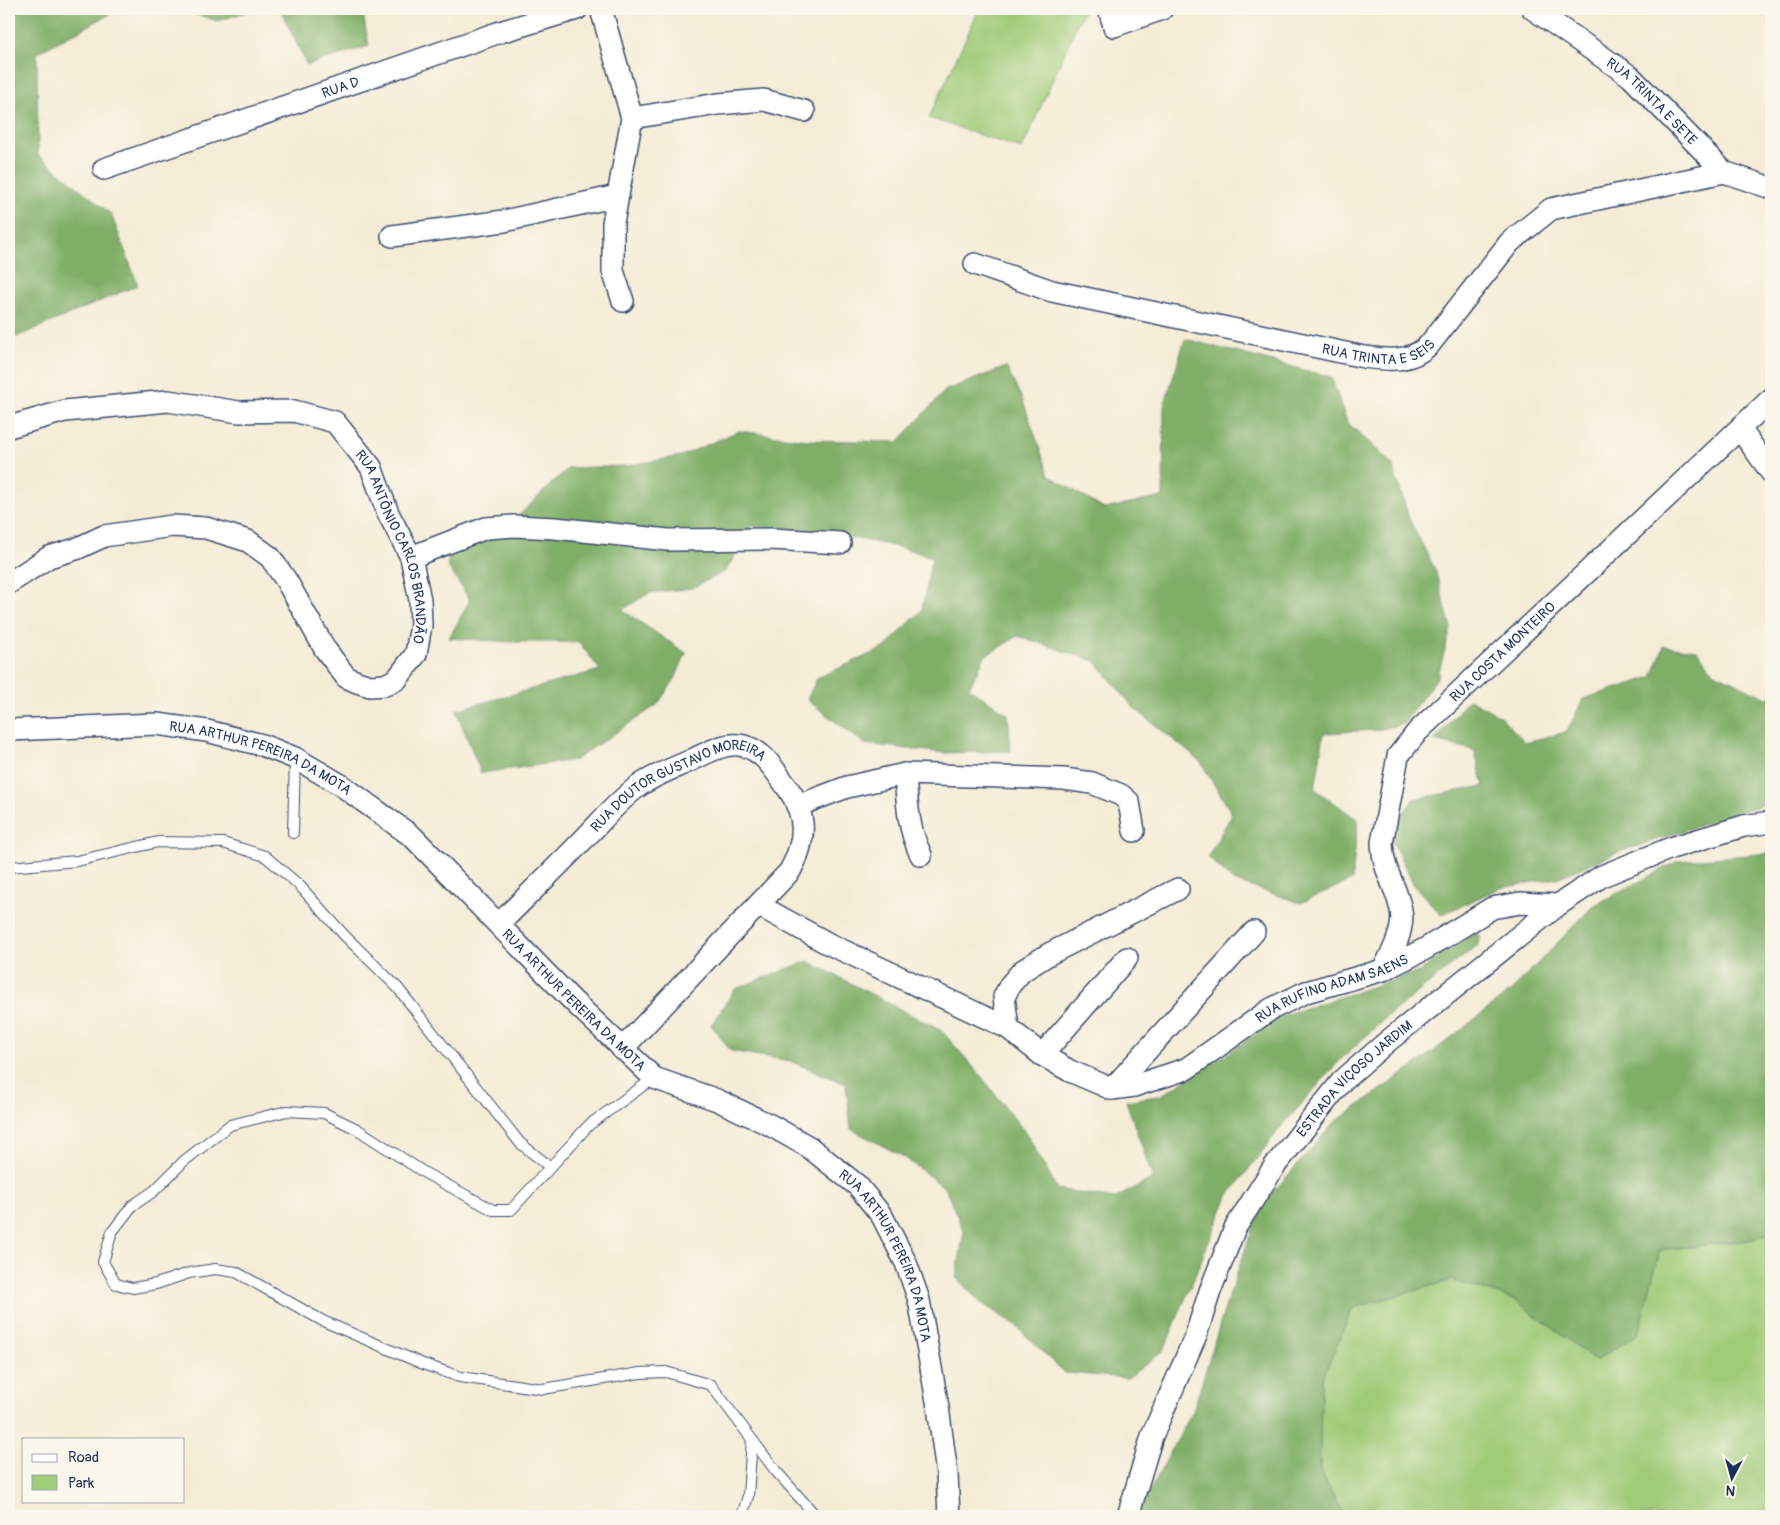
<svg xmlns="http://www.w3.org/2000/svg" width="1780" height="1525" font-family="Pangolin,sans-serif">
<rect width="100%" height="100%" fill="#fbf7ec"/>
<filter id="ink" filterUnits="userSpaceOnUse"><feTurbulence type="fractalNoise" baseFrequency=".02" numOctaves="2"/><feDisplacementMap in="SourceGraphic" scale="10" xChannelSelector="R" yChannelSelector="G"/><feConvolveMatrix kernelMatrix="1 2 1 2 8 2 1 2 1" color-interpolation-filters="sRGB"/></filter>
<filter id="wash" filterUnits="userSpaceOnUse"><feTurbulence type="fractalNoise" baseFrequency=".0096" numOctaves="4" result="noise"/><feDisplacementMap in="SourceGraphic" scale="20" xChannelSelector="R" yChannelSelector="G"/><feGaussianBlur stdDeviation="1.12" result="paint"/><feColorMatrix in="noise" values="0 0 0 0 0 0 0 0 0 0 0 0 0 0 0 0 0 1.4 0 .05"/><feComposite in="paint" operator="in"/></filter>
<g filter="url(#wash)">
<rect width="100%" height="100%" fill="#f4ecd5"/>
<path fill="#a0cb78" stroke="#5e7d6b" d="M979,9H1084L1022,149L929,118Z
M1771,1234V1516H1424L1422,1513L1344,1516L1320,1471L1321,1381L1353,1308L1452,1280L1515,1300L1596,1360L1638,1334L1660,1250L1755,1239Z"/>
<path fill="#80af68" stroke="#4e6f63" d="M9,9H120L37,53L38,155L111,214L138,285L9,340Z
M180,9H256L217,21Z
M280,9H362L369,46L307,65Z
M1185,339L1331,377L1347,422L1392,464L1410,521L1435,569L1451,628L1437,678L1403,724L1376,730L1324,733L1315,789L1358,820L1352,880L1301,903L1233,881L1208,857L1232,814L1200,761L1134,708L1095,661L1018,636L985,656L969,688L1008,714L1011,751L945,753L865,744L807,700L817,678L884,648L922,610L932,557C875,537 811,533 751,526L726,571L692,588L649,593L622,610L686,653L675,679L657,705L575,760L481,773L456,710L600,670L579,642H511L449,638L470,600L447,565L454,546L509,525L568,468L626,466L681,456L739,431L807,440L898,442L946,390L1006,367L1023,401L1049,475L1104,509L1163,497L1164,406Z
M1664,646L1697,650L1713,672L1767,698L1771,697V802L1616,853L1557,878L1500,888L1441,915L1414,885L1388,833L1414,799L1484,786L1474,750L1434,741L1469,699L1500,716L1525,742L1567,732L1583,699L1652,677Z
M1771,853V1234L1755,1239L1660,1250L1638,1334L1596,1360L1515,1300L1452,1280L1353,1308L1321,1381L1320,1471L1344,1516H1136L1193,1411L1225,1308L1260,1207L1334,1123L1421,1061L1511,991L1593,906L1678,861Z
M1480,934L1478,945L1390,1014L1343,1057L1281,1127L1228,1196L1164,1350L1128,1378L1065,1373L1015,1325L981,1303L956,1278L964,1232L945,1188L904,1157L851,1129L846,1084L790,1061L731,1051L711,1025L735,989L808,961L942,1031L981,1076L1028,1136L1057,1189L1114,1199L1153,1178L1126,1101L1162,1095L1231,1051L1281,1016L1421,971L1463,937Z"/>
</g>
<g filter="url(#ink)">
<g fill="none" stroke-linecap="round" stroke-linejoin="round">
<g stroke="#3c4b70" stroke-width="12">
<path id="service" d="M293,833L295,758
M9,867L77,861L158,842L223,843L265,856L299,885L345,936L397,987L520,1143L550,1167
M654,1078L589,1125L511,1210H493L425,1173L357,1129L324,1113L287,1111L230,1125L184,1161L154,1191L132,1206L112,1232L103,1262L116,1284L133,1288L156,1284L189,1273L215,1269L236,1272L323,1321L423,1364L460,1377L543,1389L640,1373L666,1372L711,1385L775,1470L816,1516
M742,1516L748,1496L752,1440"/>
</g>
<g stroke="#3c4b70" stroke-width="24">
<g id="minor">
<path d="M601,9L632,118L613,223V271L623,301"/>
<path d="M1109,9L1114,26L1162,9"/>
<path id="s1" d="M1533,9L1630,76L1724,172L1771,188"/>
<path d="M632,118L718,104L764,100L804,111"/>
<path id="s2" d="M104,169L500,32L577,9"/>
<path d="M392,236L504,221L617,196"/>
<path id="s3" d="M975,264L1052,291L1364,357C1389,360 1410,363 1429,345L1510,242L1551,209L1724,172"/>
<path id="s4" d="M9,427L65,411L168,401L239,412L294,411L335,422L371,467L388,513L411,557L420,600L421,625L416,654L397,679L385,685L370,686L357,682L346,677L325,649L286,580L270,557L248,541L206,528L172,526L104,536L76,549L49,557L9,583"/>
<path d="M1740,429L1771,472"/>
<path d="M411,557L486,528L514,526L555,528L668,540L771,539L840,543"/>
<path id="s5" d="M9,730L157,724L207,731L262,745L295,758L341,785L413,837L572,1000L654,1078L717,1100L770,1125L809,1147L858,1186L882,1216L906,1263L919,1300L938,1407L947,1474L949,1516"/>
<path d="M905,774C907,803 908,829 921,855"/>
<path d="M797,806L847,787L905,774L1064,779L1092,783L1121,795L1129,802L1134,831"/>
<path id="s6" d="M1178,889L1049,954L1022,971L1010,985L1004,997L1008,1028L1042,1055L1070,1071L1112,1089L1134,1086L1186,1069L1271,1009L1306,992L1383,970L1425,949L1492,908L1520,903L1558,905"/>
<path d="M758,905L827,943L1008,1028"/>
<path id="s7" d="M499,924C527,896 555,869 582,841C600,823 616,803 636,788C653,775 675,768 694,759C708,752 728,741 744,746C764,751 775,771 787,787C808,816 806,841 790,871L622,1049"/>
<path id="s8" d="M1383,970C1392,953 1405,930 1401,910C1396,885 1383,872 1382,843L1398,756L1418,731L1771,399"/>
<path d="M1042,1055L1127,958"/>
<path d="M1112,1089L1254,932"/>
<path id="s9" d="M1128,1516L1152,1436L1196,1335L1210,1291L1235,1228L1274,1167L1342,1081L1388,1041L1558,905L1602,876L1671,848L1744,826L1771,822"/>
</g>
</g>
<use href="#service" stroke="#fff" stroke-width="10"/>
<use href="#minor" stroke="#fff" stroke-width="21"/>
</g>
</g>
<g text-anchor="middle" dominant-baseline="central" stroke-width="4" stroke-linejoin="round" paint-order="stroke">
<g font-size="14" fill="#1b2f5e" stroke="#fbf7ec">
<text stroke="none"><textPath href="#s2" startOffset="250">RUA D</textPath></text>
<text stroke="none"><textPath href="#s1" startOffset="151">RUA TRINTA E SETE</textPath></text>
<text stroke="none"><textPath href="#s3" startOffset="416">RUA TRINTA E SEIS</textPath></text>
<text stroke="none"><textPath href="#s4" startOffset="472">RUA ANTÔNIO CARLOS BRANDÃO</textPath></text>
<text stroke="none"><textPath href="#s8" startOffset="370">RUA COSTA MONTEIRO</textPath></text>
<text stroke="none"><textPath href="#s5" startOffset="258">RUA ARTHUR PEREIRA DA MOTA</textPath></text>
<text stroke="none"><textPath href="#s7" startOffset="234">RUA DOUTOR GUSTAVO MOREIRA</textPath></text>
<text stroke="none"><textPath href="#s6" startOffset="606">RUA RUFINO ADAM SAENS</textPath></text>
<text stroke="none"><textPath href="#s5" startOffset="662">RUA ARTHUR PEREIRA DA MOTA</textPath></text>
<text stroke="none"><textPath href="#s9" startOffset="500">ESTRADA VIÇOSO JARDIM</textPath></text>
<text stroke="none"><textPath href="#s5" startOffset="1082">RUA ARTHUR PEREIRA DA MOTA</textPath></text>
</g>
</g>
<rect width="1780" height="1525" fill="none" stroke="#fbf7ec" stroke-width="30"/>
<rect x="22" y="1438" width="162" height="65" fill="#fbf7ec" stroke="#a1a7b3"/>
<rect x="32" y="1454" width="25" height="8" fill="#ffffff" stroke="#a1a7b3"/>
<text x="68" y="1462" font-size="15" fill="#1b2f5e">Road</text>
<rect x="32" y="1475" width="25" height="15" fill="#a0cb78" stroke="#a1a7b3"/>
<text x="68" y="1488" font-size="15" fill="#1b2f5e">Park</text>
<g transform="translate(1732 1478) rotate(186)" stroke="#fbf7ec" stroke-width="4" paint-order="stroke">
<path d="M0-4L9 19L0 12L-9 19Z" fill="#1b2f5e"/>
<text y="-8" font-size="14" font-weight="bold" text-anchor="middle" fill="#1b2f5e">N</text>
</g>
</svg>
